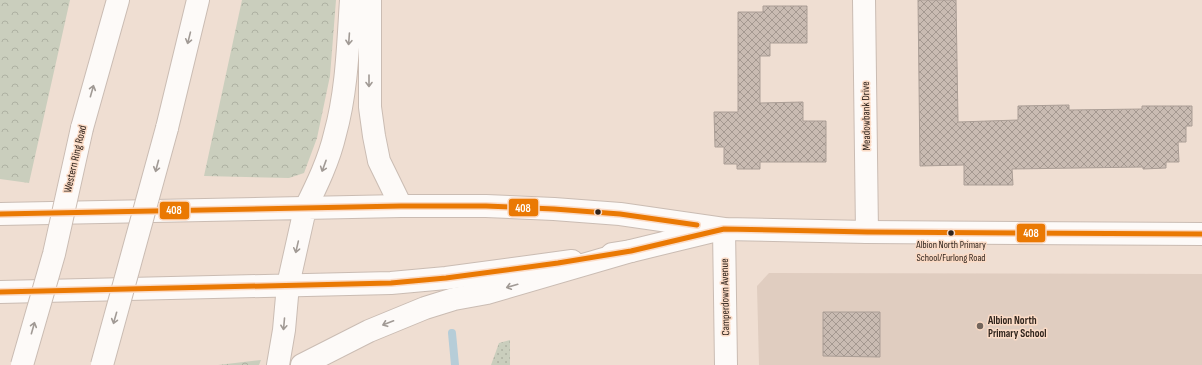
<svg xmlns="http://www.w3.org/2000/svg" width="1202" height="365" font-family="'Sofia Sans Condensed',sans-serif">
<defs>
<pattern id="forest-crowns" width="20" height="18" patternUnits="userSpaceOnUse"><rect width="20" height="18" fill="#cacebd"/><path d="M2 6a3 3 0 1 1 6 0M12 15a3 3 0 1 1 6 0" fill="none" stroke="#aeb1a2"/></pattern>
<pattern id="park-dots" width="8" height="8" patternUnits="userSpaceOnUse"><rect width="8" height="8" fill="#cacebd"/><path d="M2 2h.1M6 6h.1" fill="none" stroke="#aeb1a2" stroke-width="1.8" stroke-linecap="round"/></pattern>
<pattern id="building-cross-hatch" width="8" height="8" patternUnits="userSpaceOnUse"><rect width="8" height="8" fill="#c9bbb2"/><path d="M0 0l8 8M0 8l8-8" fill="none" stroke="#a49890"/></pattern>
</defs>
<rect width="100%" height="100%" fill="#efded2"/>
<path fill="#e0cdc0" d="M769,273L1202,274V365H759L757,286Z"/>
<path fill="url(#forest-crowns)" d="M0,0H70L29,183L0,179Z
M242,0H336L330,76L317,138L304,173L289,178L204,176Z
M261,360L259,365H218Z"/>
<path fill="url(#park-dots)" d="M510,340V365H491L499,343Z"/>
<g fill="none" stroke-linecap="round" stroke-linejoin="round">
<path stroke="#b6cdd8" stroke-width="8" d="M452,333L455,365"/>
</g>
<path fill="url(#building-cross-hatch)" stroke="#ab9e96" d="M918,0H956L958,122L1018,120V106L1069,105V110L1142,109V106H1192V126H1186V142H1178L1179,162H1166V168L1143,169V167L1012,169L1013,185H964V165L920,166Z
M763,6H807V43H770V56H760V103L803,102V121H826V162H760V169H737V164H724V147H715L714,112H738V12H763Z
M823,312H880V357L823,356Z"/>
<g fill="none" stroke-linecap="round" stroke-linejoin="round">
<g stroke="#cabcb3" stroke-width="24">
<path id="street" d="M864,0L867,232
M724,229L726,365"/>
</g>
<g stroke="#cabcb3" stroke-width="24">
<path id="secondary" d="M0,214L401,206H486L554,209L620,214L724,229L867,232L1202,234
M612,254L631,251L713,231
M288,285L305,209
M0,292L391,283L446,278L572,261"/>
</g>
<g stroke="#cabcb3" stroke-width="24">
<path id="highway" d="M370,0V107L374,136L379,161L401,206
M82,128L118,0
M167,128L198,0
M305,209C317,185 329,160 335,134C347,91 348,45 351,0
M278,365L284,330L288,285
M302,365L369,331L425,308L454,299L487,293L631,251"/>
</g>
<use href="#street" stroke="#fdfaf8" stroke-width="22"/>
<use href="#secondary" stroke="#fdfaf8" stroke-width="22"/>
<use href="#highway" stroke="#fdfaf8" stroke-width="22"/>
<g stroke="#cabcb3" stroke-width="24" stroke-linecap="butt">
<path id="highway-bridge" d="M22,365L54,254L82,128
M102,365L167,128"/>
</g>
<use href="#highway-bridge" stroke="#fdfaf8" stroke-width="22"/>
<g stroke="#fbdbc6" stroke-width="8">
<path id="bus-1" d="M0,214L401,206H486L554,209L620,214L697,225
M0,292L391,283L446,278L558,263L631,251L724,229L867,232L1202,234"/>
</g>
<use href="#bus-1" stroke="#ea7903" stroke-width="5"/>
</g>
<defs><path id="oneway-shaft" d="M-6 0H5M1.5-3L5.5 0L1.5 3" fill="none" stroke-width="1.6" stroke-linecap="round" stroke-linejoin="round"/></defs>
<g stroke="#a19a95">
<use href="#oneway-shaft" transform="translate(189 38) rotate(104)"/>
<use href="#oneway-shaft" transform="translate(349 39) rotate(94)"/>
<use href="#oneway-shaft" transform="translate(369 81) rotate(90)"/>
<use href="#oneway-shaft" transform="translate(92 91) rotate(-74)"/>
<use href="#oneway-shaft" transform="translate(157 166) rotate(105)"/>
<use href="#oneway-shaft" transform="translate(324 166) rotate(110)"/>
<use href="#oneway-shaft" transform="translate(297 247) rotate(103)"/>
<use href="#oneway-shaft" transform="translate(512 286) rotate(164)"/>
<use href="#oneway-shaft" transform="translate(115 318) rotate(106)"/>
<use href="#oneway-shaft" transform="translate(388 323) rotate(159)"/>
<use href="#oneway-shaft" transform="translate(284 324) rotate(95)"/>
<use href="#oneway-shaft" transform="translate(33 328) rotate(-74)"/>
</g>
<g fill="#30241c" stroke="#fbdbc6" stroke-width="1.5">
<circle cx="598" cy="212" r="3.5"/>
<circle cx="951" cy="233" r="3.5"/>
</g>
<circle fill="#73655c" stroke="#fbdbc6" stroke-width="1.5" cx="980" cy="326" r="4"/>
<g text-anchor="middle" dominant-baseline="central" stroke-width="3" stroke-linejoin="round" paint-order="stroke">
<g font-size="10" fill="#30241c" stroke="#fbdbc6">
<text x="951" y="245">Albion North Primary<tspan x="951" dy="13">School/Furlong Road</tspan></text>
</g>
<g font-size="11" fill="#30241c" stroke="#fbdbc6">
<text transform="translate(866 116) rotate(-91)">Meadowbank Drive</text>
<text transform="translate(75 159) rotate(-77)">Western Ring Road</text>
<text transform="translate(725 297) rotate(-91)">Camperdown Avenue</text>
</g>
<g font-size="11" font-weight="bold" fill="#30241c" stroke="#fbdbc6" text-anchor="start">
<text x="988" y="320">Albion North<tspan x="988" dy="13">Primary School</tspan></text>
</g>
</g>
<g stroke="#fbdbc6" stroke-width="1.5">
<rect x="508" y="198" width="31" height="19" rx="4" fill="#ea7903"/>
<rect x="159" y="201" width="31" height="19" rx="4" fill="#ea7903"/>
<rect x="1016" y="223" width="30" height="20" rx="4" fill="#ea7903"/>
</g>
<g font-size="11" text-anchor="middle" font-weight="bold" fill="#fff">
<text x="523" y="212">408</text>
<text x="174" y="214">408</text>
<text x="1031" y="237">408</text>
</g>
</svg>
